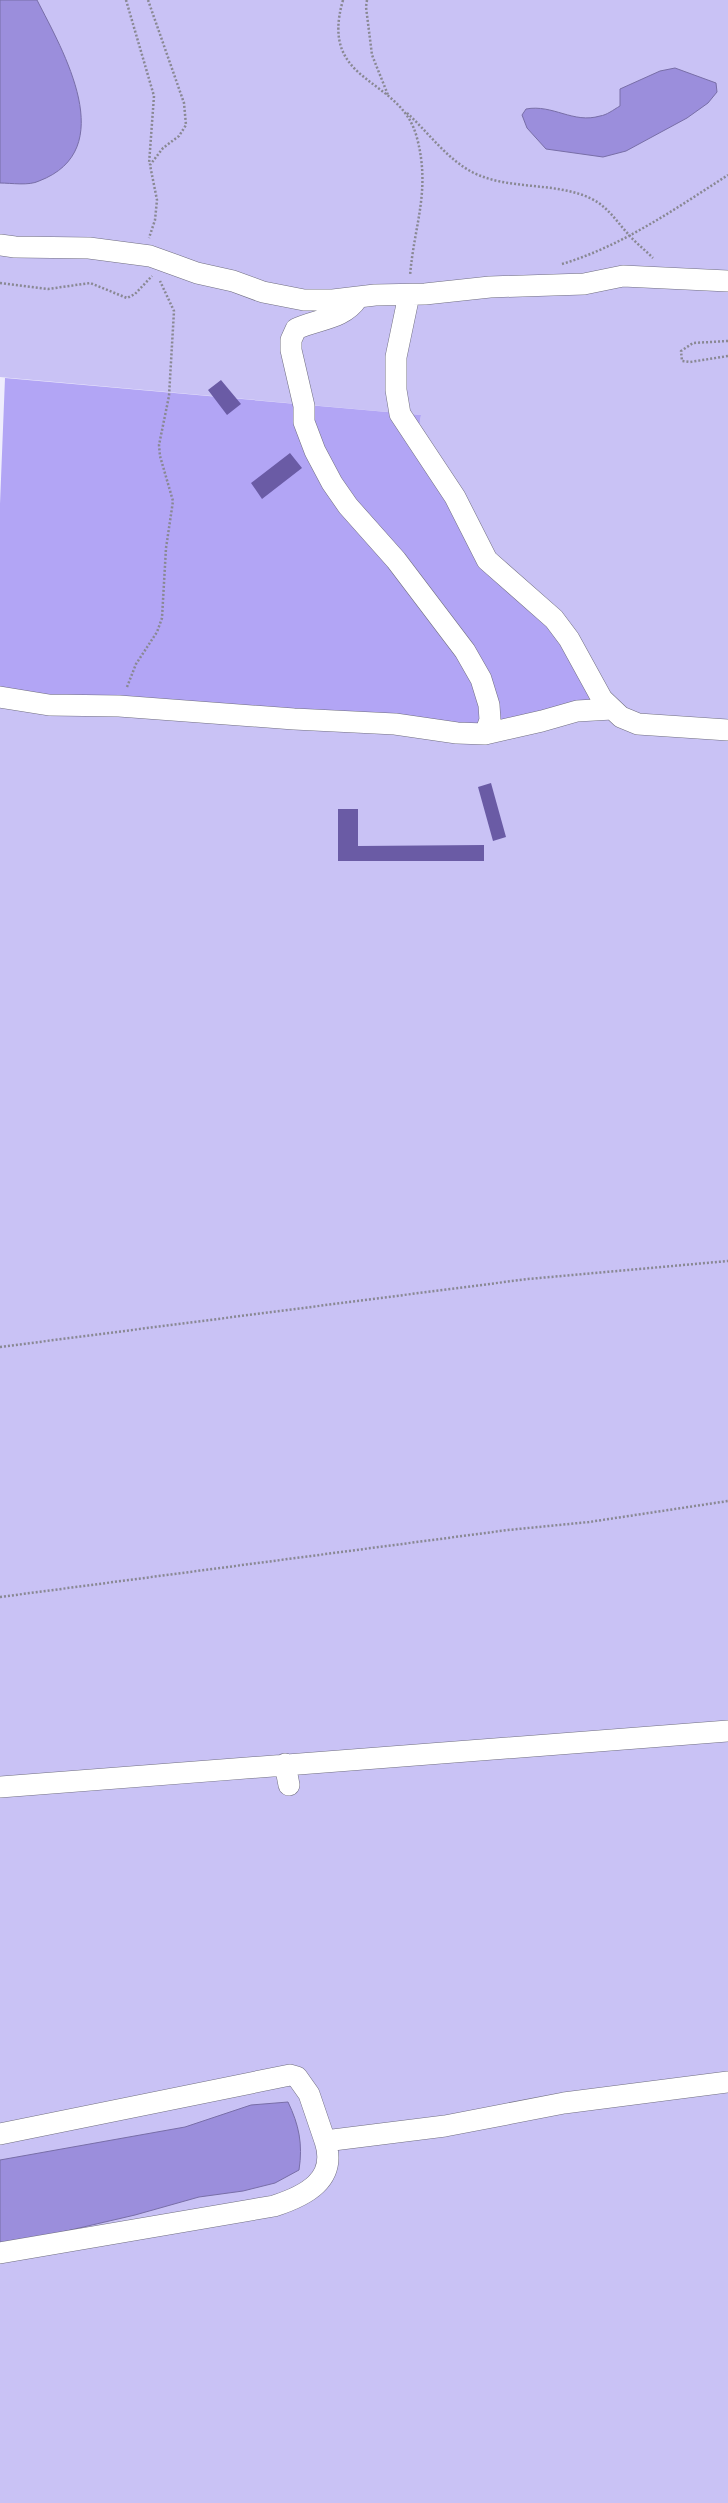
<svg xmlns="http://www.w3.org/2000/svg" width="728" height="2503" font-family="'DM Sans',sans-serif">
<rect width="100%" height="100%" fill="#efedfd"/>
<path fill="#c9c2f5" d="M0,0H728V2503H0V701L487,560L417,441L421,415L0,377Z"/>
<path fill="#b2a5f5" d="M5,378L421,415L417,441L487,560L532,600L602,699L485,734L0,701V504Z"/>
<path fill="#9b8edc" stroke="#786ea7" d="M0,0H37C63,51 121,150 39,181C29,186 11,183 0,183Z
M675,68L716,83L717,92L708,103L687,118L626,151L603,157L546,149L527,128L522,115L526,109C553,104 573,124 600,116C607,115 613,110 620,106V89L660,71Z
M288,2102C299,2125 303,2144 299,2170L275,2183L243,2191L199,2197L135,2215L49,2235L0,2243V2160L185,2127L251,2105Z"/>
<path fill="#6a5ba5" d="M221,380L241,404L227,415L208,390Z
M290,453L302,468L262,499L251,483Z
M491,783L506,837L493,841L478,787Z
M338,809H358V846L484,845V861H338Z"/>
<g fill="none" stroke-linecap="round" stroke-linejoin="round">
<g stroke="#716f80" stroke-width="22">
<path id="minor" d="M0,245L15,247L89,248L150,256L197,273L233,281L263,292L304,300H333L375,295L425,294L490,287L584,284L623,276L728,281
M409,295L396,357V390L400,414L455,497L487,560L554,619L569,639L602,699L621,717L638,724L728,730
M357,299C344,319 317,319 296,329L291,340V350L304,406V422L315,451L332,483L348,506L396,560L465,651L481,679L489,705L490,720L485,734
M0,697L49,705L119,706L294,719L395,724L457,733L485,734L542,721L577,711L612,709
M285,1764L289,1785
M0,1787L728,1731
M0,2134L290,2075L297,2077L309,2094L325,2141
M0,2253L274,2206C305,2196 338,2180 325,2141L445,2126L564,2103L728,2082"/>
</g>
<path stroke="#898893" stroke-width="2.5" stroke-dasharray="2 2" stroke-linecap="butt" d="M126,0L154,96L149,164
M148,0L184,103L186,125L179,136L163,148L150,165L157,200L155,220L149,238
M343,0C318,86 401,75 417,138C431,191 414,225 410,276
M367,0L366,7L372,55L388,95
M407,113C428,132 447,159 472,172C509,191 555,181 592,199C608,207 617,222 629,235C636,243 645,250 653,258
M562,264C622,246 675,209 728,175
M0,283L48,289L90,283L127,298L135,294L152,276
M728,341L693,343L681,351L682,361L690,362L728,356
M127,687L136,664L157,632L162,618L166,548L173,501L160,456L159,445L169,396L174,311L160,281
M0,1347L528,1279L728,1261
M0,1597L508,1530L589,1522L728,1501"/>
<use href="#minor" stroke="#fff" stroke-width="21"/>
</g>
</svg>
